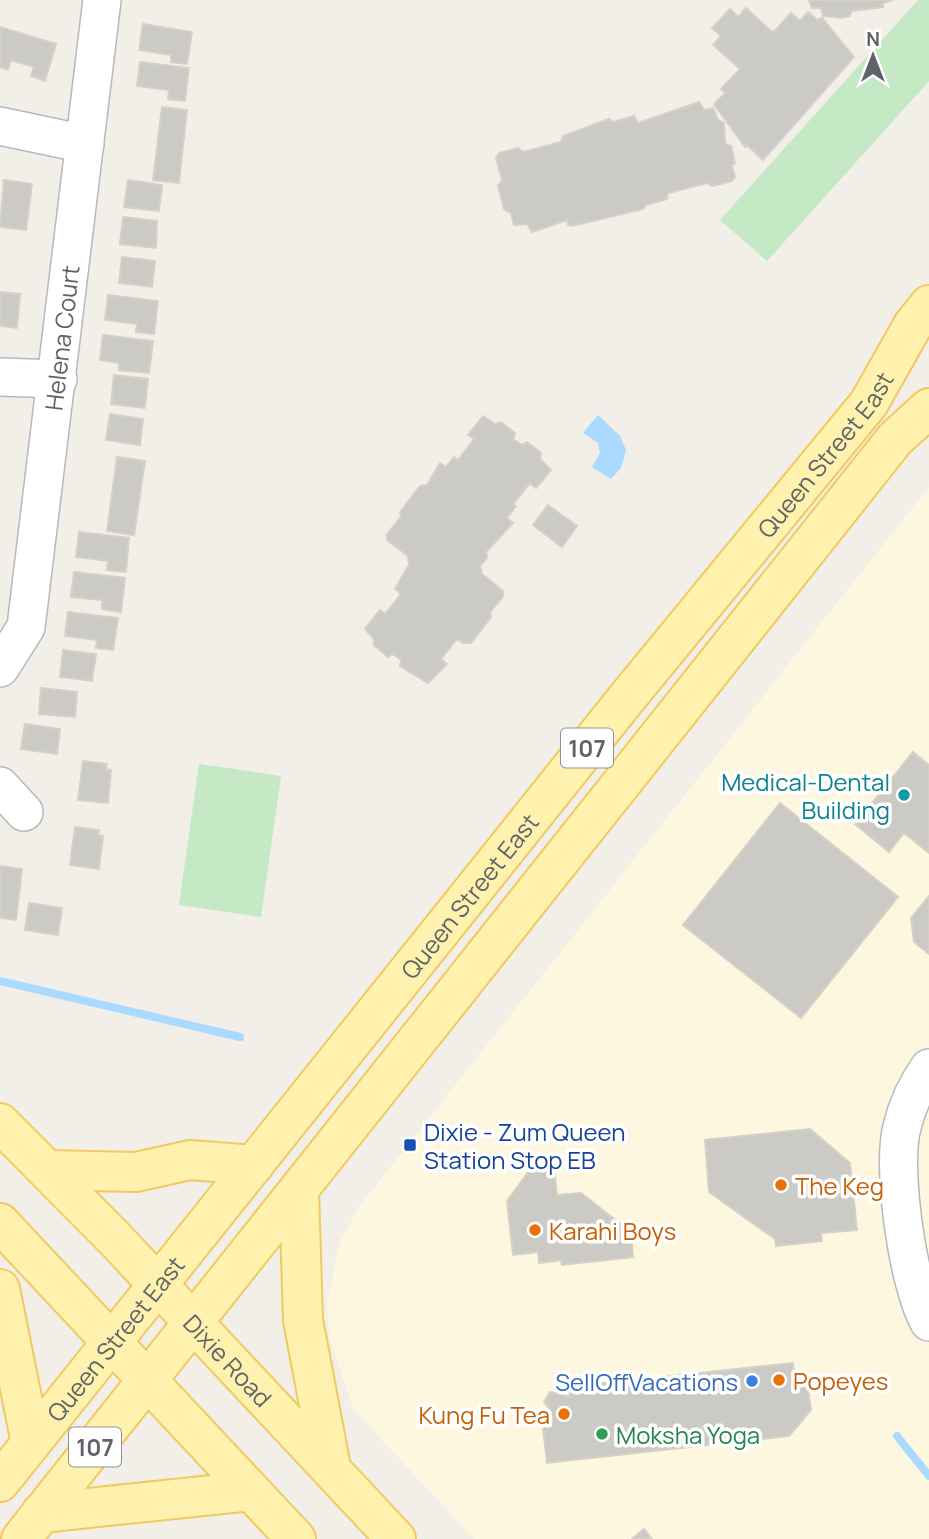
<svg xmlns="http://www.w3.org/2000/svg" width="929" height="1539" font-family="Manrope,sans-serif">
<rect width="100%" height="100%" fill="#f1efe8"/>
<path fill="#fef7e0" d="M929,487V1539H474L358,1414L352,1404L330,1340L327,1307L339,1244L361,1204Z"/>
<path fill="#c5e8c5" d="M918,0H929V81L767,261L720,220Z
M199,764L281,776L261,917L179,905Z"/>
<path fill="#aadaff" d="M598,415L620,436L626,450L621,468L611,479L592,467L600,453L598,443L583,433Z"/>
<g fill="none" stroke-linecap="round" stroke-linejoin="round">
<path stroke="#aadaff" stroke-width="8" d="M0,981L240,1037
M897,1436L929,1476"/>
</g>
<path fill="#cccac5" stroke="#d6d1c6" stroke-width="2" d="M809,0H893L883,3V7L852,11L850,16L842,18L823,16L821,8H812Z
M746,8L773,33L791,13L800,21L808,12L817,20L822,18L854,57L763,160L747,145L745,147L714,104L725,93L721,89L740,69L713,45L721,36L712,28L730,9L738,17Z
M143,24L192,32L187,64L171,62V55L139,50Z
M0,27L56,44L45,81L31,76L34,67L11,60L8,70L0,67Z
M140,62L189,68L185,101L168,99L169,90L137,86Z
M699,102L704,110L713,108L718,120L724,123L725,144L731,146L735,163L732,166L735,177L732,181L712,186L707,183L668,193L667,199L646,205L643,209L572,226L568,225L567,220L532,232L527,224L514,225L511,213L504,209L498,186L502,180L496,158L499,153L518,148L523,152L561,142L563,136L609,119L613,122L634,116L638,123Z
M162,107L187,110L179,183L153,180Z
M4,180L32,184L26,230L0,227Z
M128,180L162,185L159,211L124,207Z
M123,217L157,221L156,248L120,244Z
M122,257L155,261L152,287L119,283Z
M0,292L20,294L17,328L0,326Z
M108,295L158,301L154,334L136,332L137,324L105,320Z
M103,335L153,341L149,373L119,370V363L100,360Z
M114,375L148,379L145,408L111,404Z
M110,414L143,419L140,445L106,440Z
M483,416L495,424L501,422L515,433L513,439L522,445L527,442L541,453L540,459L551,470L536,488L530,483L513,504L516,506L507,518L513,523L486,552L487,558L480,566L482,574L503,591V597L490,612L491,617L471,643H463L457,639L441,659L447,664L428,683L400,666L401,660L393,654L388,657L374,645V639L365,629L380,610L385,614L401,594L395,589L409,565L408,556L387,540V534L401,517L400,512L420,486L427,485L440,463L446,467L454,457L458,460L474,439L468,435Z
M117,457L145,461L134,535L107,531Z
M548,505L577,526L562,547L533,525Z
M79,532L129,538L126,572L107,570L108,561L76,557Z
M74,572L125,578L121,612L102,609V600L71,597Z
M68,612L118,618L113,650L96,648L97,640L65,636Z
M63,650L96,654L92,681L60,677Z
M41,688L77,692L75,717L39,714Z
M25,724L60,729L57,754L21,749Z
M913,752L929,765V853L904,833L889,852L855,824Z
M83,761L107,764L106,769L111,770L108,803L78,800Z
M780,803L898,897L801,1018L683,925Z
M75,827L99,830L98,835L103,836L99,869L70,865Z
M0,866L22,869L16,920L0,918Z
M929,896V954L914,942L911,918Z
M29,903L62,908L58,935L25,930Z
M810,1129L850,1163L857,1230L821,1233L822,1241L776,1246L775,1239L709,1192L705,1140Z
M554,1168L557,1195L581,1193L631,1232L633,1257L562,1265L561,1260L539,1263L538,1252L513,1255L507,1201L529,1171Z
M793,1363L794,1375L806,1374L811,1410L789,1436L547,1463L542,1419L552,1418L551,1411L544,1402L550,1392L570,1397L569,1387Z
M644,1529L652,1539H632Z"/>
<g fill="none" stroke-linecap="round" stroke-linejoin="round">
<g stroke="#b5b8bc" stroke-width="40">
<g id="minor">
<path d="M0,126L85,144"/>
<path d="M0,377L58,379"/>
<path id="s1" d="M0,668L26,627L102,0"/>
<path d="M0,786L24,812"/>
<path d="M929,1068C917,1085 907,1106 902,1127C891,1167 908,1286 929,1322"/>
</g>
</g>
<g stroke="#f2c960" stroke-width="42">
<g id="major">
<path id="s2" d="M0,1123L117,1241L396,1539"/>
<path d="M49,1170L136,1172L190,1160L254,1165"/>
<path d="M299,1191L303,1320L331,1468"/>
<path d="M0,1223L296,1539"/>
<path d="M0,1289L31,1443"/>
<path id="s3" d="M0,1482L626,699L869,403L913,325L929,305"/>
<path d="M41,1513L251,1491"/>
<path d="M21,1539L895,439L929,408"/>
</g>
</g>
<use href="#minor" stroke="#fff" stroke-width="37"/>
<use href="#major" stroke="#fff2af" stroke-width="38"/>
</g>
<circle fill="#0f9aa8" stroke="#fff" stroke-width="2.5" cx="904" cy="795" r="7"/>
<rect fill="#1a4fb4" stroke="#fff" stroke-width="2.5" x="403" y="1138" width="14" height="14" rx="3.5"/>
<g fill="#e8710a" stroke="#fff" stroke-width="2.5">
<circle cx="781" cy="1185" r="7"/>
<circle cx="535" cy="1230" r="7"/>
<circle cx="779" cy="1380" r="7"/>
<circle cx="564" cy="1414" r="7"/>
</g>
<circle fill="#3f7fe0" stroke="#fff" stroke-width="2.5" cx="752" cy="1381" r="7"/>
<circle fill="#2e9e5b" stroke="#fff" stroke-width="2.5" cx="602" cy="1434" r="7"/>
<g text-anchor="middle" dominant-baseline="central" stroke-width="7" stroke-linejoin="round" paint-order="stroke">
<g fill="#fff" stroke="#8f9295" stroke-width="2">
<rect x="561" y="728.5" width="52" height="39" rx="5"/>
<rect x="69" y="1427.5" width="52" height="39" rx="5"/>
</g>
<g font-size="23" font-weight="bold" fill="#5f6368">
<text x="587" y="748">107</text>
<text x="95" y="1447">107</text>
</g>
<g font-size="24" fill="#5f6368" stroke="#fff">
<text stroke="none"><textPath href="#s1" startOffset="340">Helena Court</textPath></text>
<text stroke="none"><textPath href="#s3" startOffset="1318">Queen Street East</textPath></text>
<text stroke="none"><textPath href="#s3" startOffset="751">Queen Street East</textPath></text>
<text stroke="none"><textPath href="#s3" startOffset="184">Queen Street East</textPath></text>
<text stroke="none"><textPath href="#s2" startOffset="329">Dixie Road</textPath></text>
</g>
<g font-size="24" fill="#0d838f" stroke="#fff" text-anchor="end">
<text x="890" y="781">Medical-Dental<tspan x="890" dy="28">Building</tspan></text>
</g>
<g font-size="24" fill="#164399" stroke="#fff" text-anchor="start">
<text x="424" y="1131">Dixie - Zum Queen<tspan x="424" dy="28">Station Stop EB</tspan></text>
</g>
<g font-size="24" fill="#c56008" stroke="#fff" text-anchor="start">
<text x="795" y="1185">The Keg</text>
<text x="549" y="1230">Karahi Boys</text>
<text x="793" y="1380">Popeyes</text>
<text x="550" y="1414" text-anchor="end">Kung Fu Tea</text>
</g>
<g font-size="24" fill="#366cbe" stroke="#fff" text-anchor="end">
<text x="738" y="1381">SellOffVacations</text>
</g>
<g font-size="24" fill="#27864d" stroke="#fff" text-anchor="start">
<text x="616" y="1434">Moksha Yoga</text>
</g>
</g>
<g transform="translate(873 56)" stroke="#ffffff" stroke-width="5" paint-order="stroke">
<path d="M0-5L12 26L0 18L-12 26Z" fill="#5f6368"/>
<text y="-10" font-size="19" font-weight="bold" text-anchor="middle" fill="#5f6368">N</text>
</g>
</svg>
